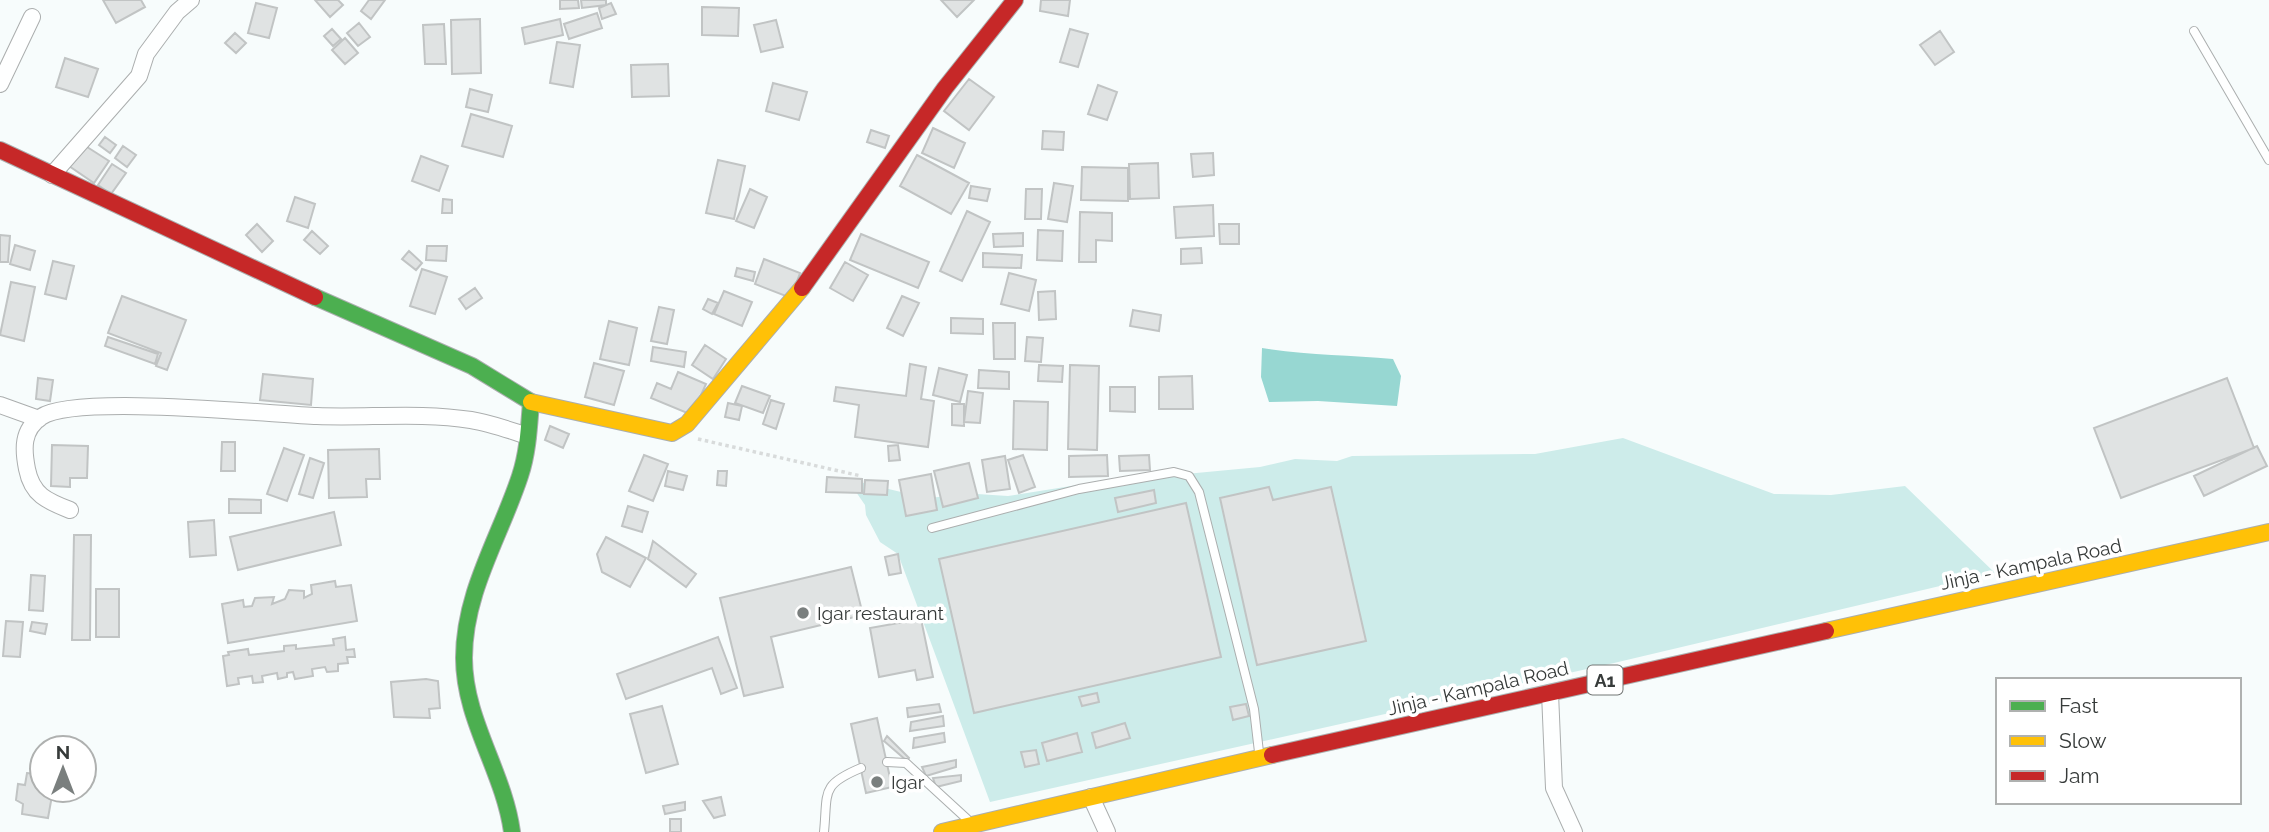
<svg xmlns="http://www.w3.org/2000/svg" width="2269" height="832" font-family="Raleway,sans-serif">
<rect width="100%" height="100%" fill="#f7fcfc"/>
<path fill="#cdecea" d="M1623,438L1774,494L1831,495L1905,486L1995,573L1614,663L990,802L898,554L880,542L866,515L865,505L847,479L926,498L977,494L1008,496L1090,483L1260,467L1295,459L1337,461L1352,456L1535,454Z"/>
<path fill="#97d7d2" d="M1262,348C1306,355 1349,355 1393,359L1401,376L1397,406L1318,401L1269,402L1261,377Z"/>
<path fill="#e0e3e3" stroke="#c1c4c4" stroke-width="2" d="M103,0H141L145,7L116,23Z
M315,0H338L343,5L330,17Z
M369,0H385L371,19L361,11Z
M560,0H578L579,8L560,9Z
M581,0H606V5L582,8Z
M941,0H974L957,17Z
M1041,0H1070L1068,16L1040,11Z
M256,3L277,8L269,38L248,33Z
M611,3L616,14L602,19L599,8Z
M702,7L739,8L738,36L702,35Z
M597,13L602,28L569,39L564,24Z
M480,19L481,73L452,74L451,20Z
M560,19L563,35L525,44L522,28Z
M776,20L783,47L761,52L754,25Z
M359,23L370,37L358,46L347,33Z
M444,24L446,64H425L423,25Z
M332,29L341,39L333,46L324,36Z
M1070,29L1088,34L1078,67L1060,62Z
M1940,31L1954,52L1935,65L1920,45Z
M235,33L246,43L236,53L225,43Z
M345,38L358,53L345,64L332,50Z
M557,42L580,45L573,87L550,83Z
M65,58L98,69L88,97L56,87Z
M668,64L669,96L632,97L631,65Z
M969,79L994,97L969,130L944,111Z
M773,83L807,92L799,120L766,111Z
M1098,85L1117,92L1107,120L1088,114Z
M470,89L492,95L488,112L466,107Z
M471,114L512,126L503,157L462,146Z
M933,128L965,143L954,168L922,153Z
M871,130L889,136L885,148L867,142Z
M1043,131L1064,132L1063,150L1042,149Z
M105,137L116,145L110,153L99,145Z
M84,145L109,161L94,183L69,166Z
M123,146L136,155L127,167L115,158Z
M1213,153L1214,175L1193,177L1191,154Z
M917,155L969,183L951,214L900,186Z
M421,156L448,166L439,191L412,181Z
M718,160L745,166L734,219L706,213Z
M1158,163L1159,198L1130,199L1129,164Z
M112,164L126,173L111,194L98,185Z
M1082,167L1128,168V201L1081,200Z
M1054,183L1073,186L1067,222L1048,219Z
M971,186L990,189L987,201L969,198Z
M750,189L767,197L754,228L736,221Z
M1026,189H1042L1041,219H1025Z
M295,197L315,204L308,228L287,221Z
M443,199L452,200V213H442Z
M1213,205L1214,236L1176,238L1174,207Z
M967,211L990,222L962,281L940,271Z
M1080,212L1112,213V241L1096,240V262H1079Z
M257,224L273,241L262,252L246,235Z
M1219,224H1239V244H1220Z
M1038,230L1063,231L1062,261L1037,260Z
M312,231L328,246L320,254L304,240Z
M1023,233V246L994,247L993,234Z
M861,234L929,262L918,288L850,260Z
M0,235L10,236L8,262H0Z
M15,245L35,251L30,270L10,264Z
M427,246H447L446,261L426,260Z
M1201,248L1202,263L1181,264V249Z
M409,251L422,263L416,270L402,259Z
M983,253L1022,255L1021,268L983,267Z
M764,259L800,273L791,298L755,284Z
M53,261L74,266L66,299L45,294Z
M845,262L868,275L853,301L830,288Z
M737,268L755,272L753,281L735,276Z
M422,269L447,277L435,314L410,306Z
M1009,273L1036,280L1029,311L1001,304Z
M11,282L35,287L24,341L0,335Z
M475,288L482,298L466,309L459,299Z
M724,291L752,302L742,326L714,314Z
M1055,291L1056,319L1039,320L1038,292Z
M122,296L186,320L167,370L156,366L161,353L108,333Z
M902,296L919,303L903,336L887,328Z
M708,299L718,303L712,314L703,309Z
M659,307L674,310L667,344L651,341Z
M1133,310L1161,315L1159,331L1130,326Z
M951,318L983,319V334L951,333Z
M609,321L637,328L629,365L600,359Z
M993,323H1015V359H994Z
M108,337L158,354L155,364L105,346Z
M1027,337L1043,338L1041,362L1025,361Z
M705,345L726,359L713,379L692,365Z
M653,347L686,352L684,367L651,361Z
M594,363L624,371L614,405L585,397Z
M910,364L926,367L921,399L934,401L928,447L855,437L859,405L834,401L836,387L906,396Z
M1039,365L1063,366L1062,382L1038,381Z
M1070,365L1099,366L1097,450L1068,449Z
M939,368L967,375L960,402L933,395Z
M979,370L1009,372V389L978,388Z
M678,372L706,384L692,415L651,398L657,383L671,389Z
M263,374L313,379L311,405L260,400Z
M1192,376L1193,409H1159V377Z
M38,378L53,380L50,401L36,399Z
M2227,378L2254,448L2121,498L2094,428Z
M742,386L770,396L763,413L735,403Z
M1110,387H1135V412L1110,411Z
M968,391L983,393L980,423L964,422Z
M771,400L784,404L776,429L763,424Z
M1014,401L1048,402L1047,450L1013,449Z
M728,403L742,406L739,420L725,417Z
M952,404H964V426L952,425Z
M550,426L569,434L563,448L545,440Z
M222,442H235V471H221Z
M52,445L88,446L87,478H70V487L51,486Z
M898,445L900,460L889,461L888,446Z
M2257,446L2267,466L2204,496L2194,476Z
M284,448L304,455L287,501L267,494Z
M379,449L380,479H366L367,497L329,498L328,450Z
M644,455L668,464L653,501L629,491Z
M1023,455L1035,487L1019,493L1008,460Z
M1107,455L1108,476L1069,477V456Z
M1149,455L1150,470L1120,471L1119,456Z
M1005,456L1010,489L987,492L982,460Z
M310,458L324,463L313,498L299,494Z
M969,463L978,498L943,507L934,471Z
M668,471L687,476L683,490L665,486Z
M718,471H727L726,486L717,485Z
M931,474L937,510L906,516L899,480Z
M827,477L862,479V493L826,492Z
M865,480L888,481L887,495L864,494Z
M1269,487L1273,500L1331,487L1366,641L1257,665L1220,498Z
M1154,490L1156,503L1118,512L1115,498Z
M229,499L261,500V513H229Z
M1186,503L1221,657L974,713L939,559Z
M628,506L648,512L642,532L622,526Z
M334,512L341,545L238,570L230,537Z
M214,520L216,555L190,557L188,522Z
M74,535H91L90,640H72Z
M606,537L646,558L630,587L602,572L597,554Z
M653,541L696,574L686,587L648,559Z
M898,554L901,573L889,575L885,557Z
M851,567L863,615L771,637L783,687L744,696L720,598Z
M31,575L45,576L43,611L29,610Z
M335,581L336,587L351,585L357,621L228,643L222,604L243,600L244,607L252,606L255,598L274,597L272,604L285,599L289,590L304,591V598L312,594L311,585Z
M96,589H119V637H96Z
M921,619L933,677L917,680L915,670L879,677L870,628Z
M6,621L23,622L20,657L3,656Z
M32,622L47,624L45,634L30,631Z
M345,637L346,650L354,649L355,657H347L348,663L338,664V671L327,672L325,667L312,669L313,676L295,679L293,672L287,673V677L278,679L277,673L262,676L263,682L253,683L252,676L238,678L239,684L227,686L223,656L229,655L228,652L248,649L249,655L284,651V646L296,645V649L334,645L333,639Z
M718,637L737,688L721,694L712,668L626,699L617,674Z
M426,679L438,681L440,708L429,709L430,718L394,717L391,682Z
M1097,693L1099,702L1082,706L1079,697Z
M939,704L941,712L908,717L907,708Z
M1246,704L1249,716L1233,720L1230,707Z
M662,706L678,764L646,773L630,714Z
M943,716L944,726L910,731L911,722Z
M877,718L892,787L866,793L851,724Z
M1125,723L1130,738L1096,748L1092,733Z
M944,733L945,742L913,748L914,738Z
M1077,733L1082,752L1047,761L1042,743Z
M887,736L909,758L907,761L884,741Z
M1036,750L1039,764L1025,767L1021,752Z
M956,760V767L926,776L922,767Z
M27,773L42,775V790H53L48,818L22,814L23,804L16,800L18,784L25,785Z
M961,775V781L936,787L933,778Z
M721,797L725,815L714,818L703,801Z
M685,802V810L665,814L663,806Z
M670,819H681V832H670Z"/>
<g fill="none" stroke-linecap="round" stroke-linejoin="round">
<g stroke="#abaeae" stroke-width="10">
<path id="lane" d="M2194,31L2269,160
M932,528L1079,489L1174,472L1189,476L1199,492L1254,709L1259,752
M887,762L906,763L967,819
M824,832C828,792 820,785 861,768"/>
</g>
<g stroke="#abaeae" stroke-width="18">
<path id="street" d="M0,84L32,17
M52,175L139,76L146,54L177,12L191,0
M0,405L39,419
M70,510C47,501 32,495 27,469C23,449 22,430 41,417C74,394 267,414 317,416C368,418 421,412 471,420C490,423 509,430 528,436
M1550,693L1554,788L1574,832
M1091,797L1107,832"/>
</g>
<g stroke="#abaeae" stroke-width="18">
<path id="fast" d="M315,297L472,366L531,402C529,427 528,452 520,476C500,537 464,592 464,658C464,720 504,772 512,832"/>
</g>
<g stroke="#abaeae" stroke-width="18">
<path id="slow" d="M531,402L672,433L687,424L802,288
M1826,631L2269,532
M942,832L1272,755"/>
</g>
<g stroke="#abaeae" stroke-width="18">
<path id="jam" d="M0,150L315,297
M802,288L945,88L1015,0
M1272,755L1826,631"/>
</g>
<path stroke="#d8dbdb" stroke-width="3.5" stroke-dasharray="3.5 3.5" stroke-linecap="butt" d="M698,439L861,476"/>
<use href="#lane" stroke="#feffff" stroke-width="8"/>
<use href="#street" stroke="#feffff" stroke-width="16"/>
<use href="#fast" stroke="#4caf50" stroke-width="16"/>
<use href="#slow" stroke="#ffc107" stroke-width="16"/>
<use href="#jam" stroke="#c62828" stroke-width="16"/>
</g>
<g fill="#7a7f7e" stroke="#fff" stroke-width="2.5">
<circle cx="803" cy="613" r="7"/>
<circle cx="877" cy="782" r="7"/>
</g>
<g text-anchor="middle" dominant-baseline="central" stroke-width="7" stroke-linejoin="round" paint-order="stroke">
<rect fill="#fff" stroke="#737675" stroke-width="2" x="1587.5" y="665.5" width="35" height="29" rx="5"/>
<g font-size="18" font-weight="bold" fill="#373b3a">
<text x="1605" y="680">A1</text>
</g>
<g font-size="19" fill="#373b3a" stroke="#fff">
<text transform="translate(2031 564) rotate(-12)">Jinja - Kampala Road</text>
<text transform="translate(1478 688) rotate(-13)">Jinja - Kampala Road</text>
</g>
<g font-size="19" fill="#373b3a" stroke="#fff" text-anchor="start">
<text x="817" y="613">Igar restaurant</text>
<text x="891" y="782">Igar</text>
</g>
</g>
<rect x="1996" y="678" width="245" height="126" fill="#ffffff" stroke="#afb1b0" stroke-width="2"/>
<rect x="2010" y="701" width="35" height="10" fill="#4caf50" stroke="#afb1b0" stroke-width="2"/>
<text x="2059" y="713" font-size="21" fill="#373b3a">Fast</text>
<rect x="2010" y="736" width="35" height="10" fill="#ffc107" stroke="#afb1b0" stroke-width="2"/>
<text x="2059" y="748" font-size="21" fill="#373b3a">Slow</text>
<rect x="2010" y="771" width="35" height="10" fill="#c62828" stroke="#afb1b0" stroke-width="2"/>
<text x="2059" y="783" font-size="21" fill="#373b3a">Jam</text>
<g transform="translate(63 769)"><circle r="33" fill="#ffffff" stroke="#afb1b0" stroke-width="2"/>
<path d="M0-5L12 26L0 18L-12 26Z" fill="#7a7f7e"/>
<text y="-10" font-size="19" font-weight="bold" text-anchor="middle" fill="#373b3a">N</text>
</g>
</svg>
